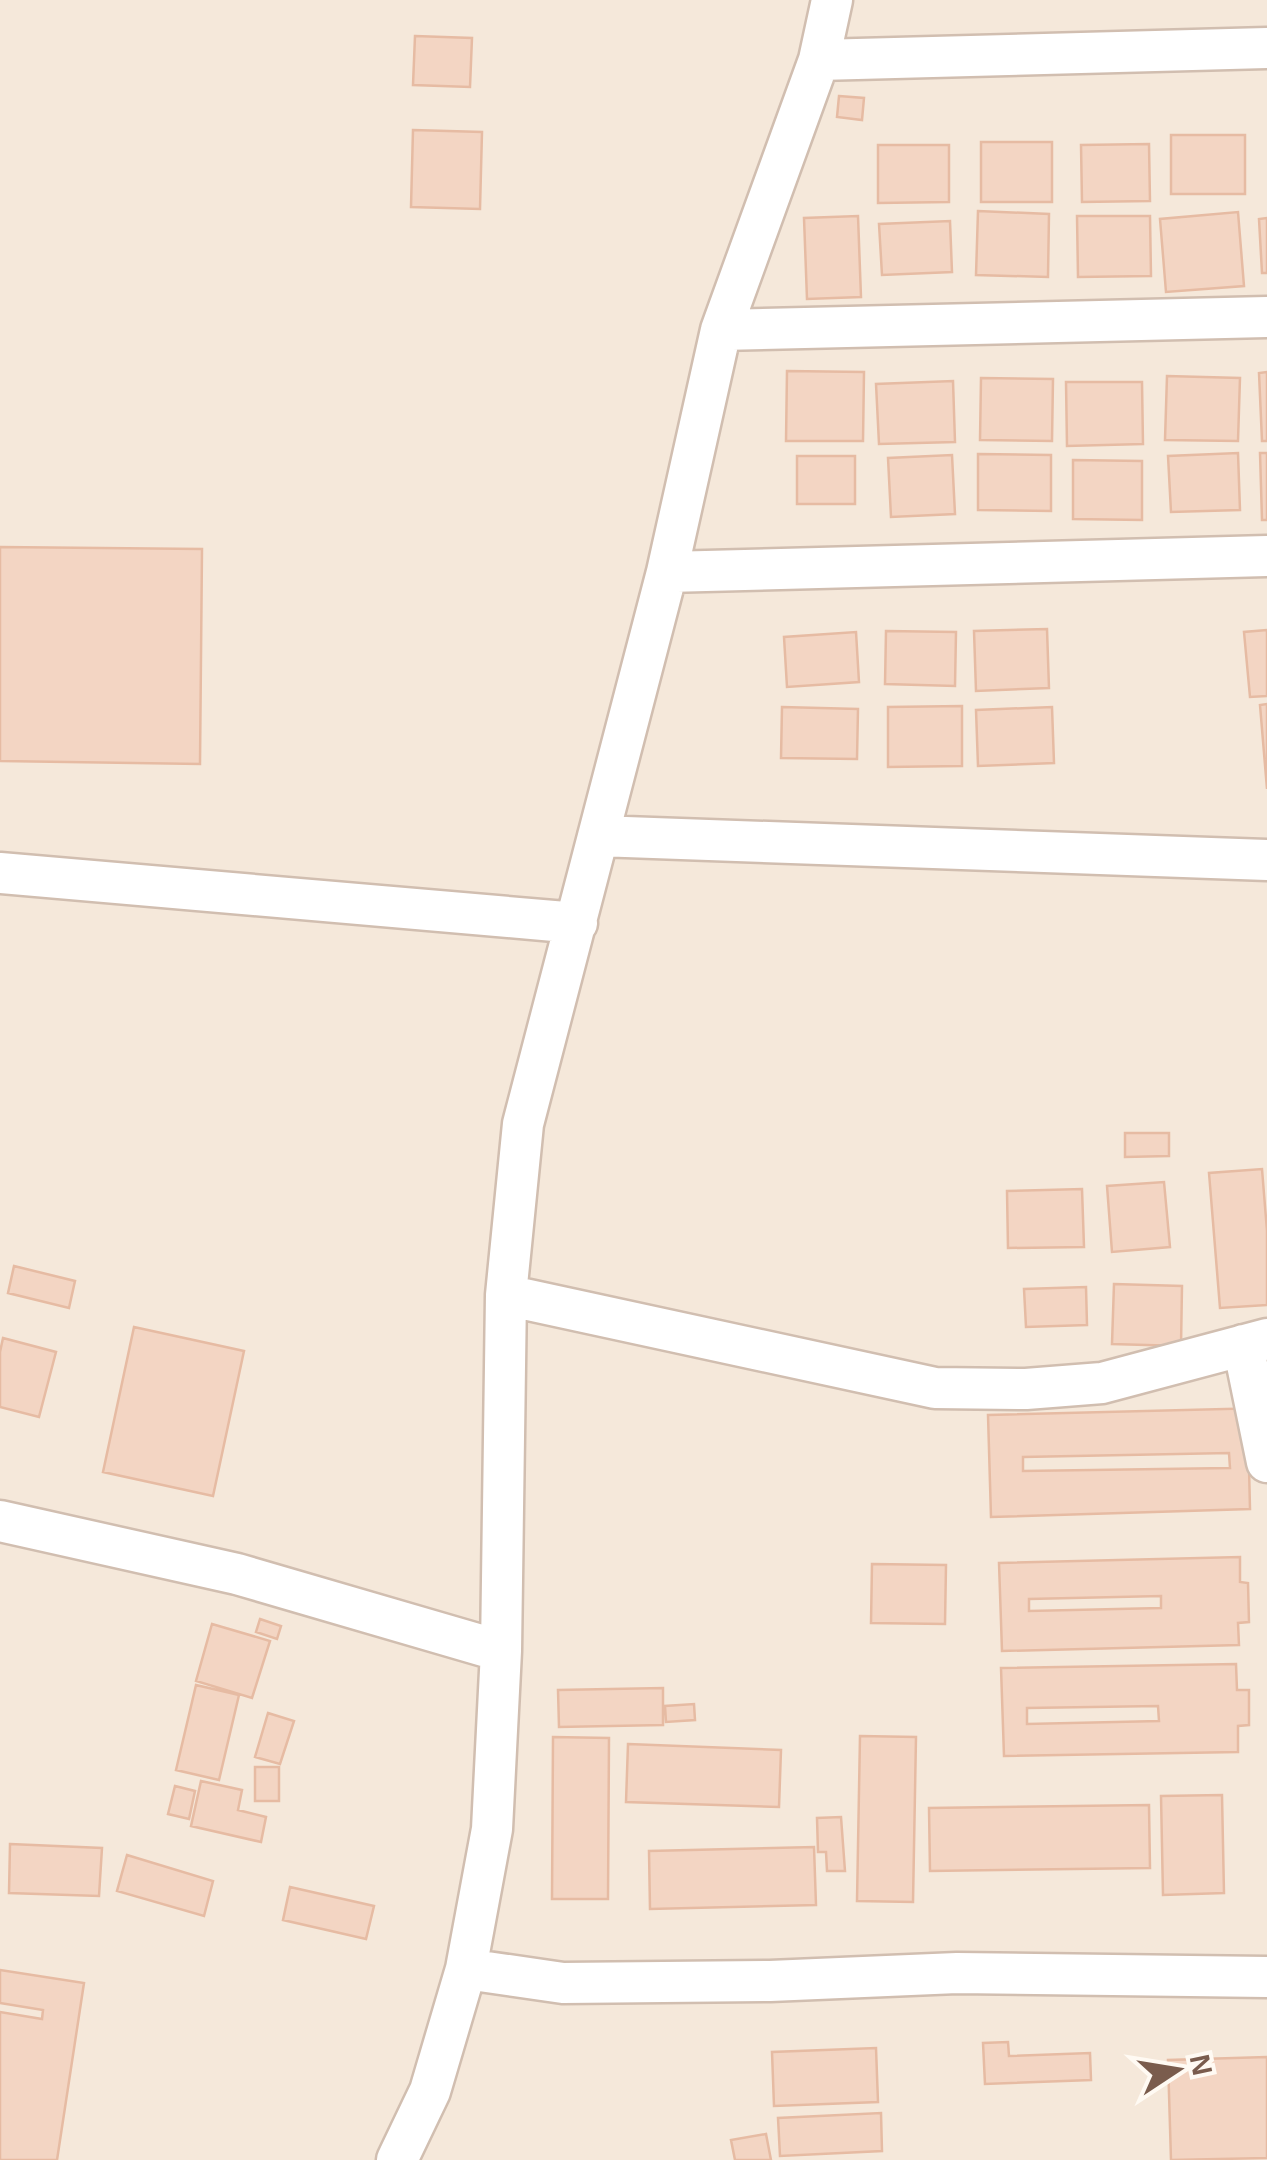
<svg xmlns="http://www.w3.org/2000/svg" width="1267" height="2160" font-family="Arial,sans-serif">
<rect width="100%" height="100%" fill="#fdf6ec"/>
<path fill="#f5e8da" d="M0,0H1267V2160H0Z"/>
<path fill="#f3d5c3" stroke="#e6bba3" stroke-width="2.5" fill-rule="evenodd" d="M415,36L472,38L470,87L413,85Z
M839,96L864,98L862,120L837,117Z
M413,130L482,132L480,209L411,207Z
M1171,135H1245V194H1171Z
M981,142H1052V202H981Z
M1149,144L1150,201L1082,202L1081,145Z
M878,145H949V202L878,203Z
M978,211L1049,214L1048,277L976,275Z
M1238,212L1244,286L1166,292L1160,219Z
M858,216L861,297L807,299L804,218Z
M1077,216H1150L1151,276L1078,277Z
M1267,218V273H1262L1259,219Z
M950,221L952,272L882,275L879,224Z
M787,371L864,372L863,441H786Z
M1267,372V441H1262L1259,373Z
M1167,376L1240,378L1238,441L1165,440Z
M981,378L1053,379L1052,441L980,440Z
M953,381L955,442L879,444L876,384Z
M1066,382H1142L1143,444L1067,446Z
M1238,453L1240,510L1171,512L1168,456Z
M1260,453H1267V520H1262Z
M978,454L1051,455V511L978,510Z
M952,455L955,514L891,517L888,458Z
M797,456H855V504H797Z
M1073,460L1142,461V520L1073,519Z
M0,547L202,549L200,764L0,761Z
M1047,629L1049,688L976,691L974,631Z
M1267,630V696L1250,697L1244,632Z
M886,631L956,632L955,686L885,684Z
M856,632L859,682L787,687L784,637Z
M1267,704V789L1260,705Z
M962,706V766L888,767V707Z
M782,707L858,709L857,759L781,758Z
M1052,707L1054,763L978,766L976,710Z
M1125,1133H1169V1156L1125,1157Z
M1262,1169L1267,1231V1305L1220,1308L1209,1173Z
M1164,1182L1170,1247L1112,1252L1107,1186Z
M1082,1189L1084,1247L1008,1248L1007,1191Z
M14,1266L75,1281L69,1308L8,1293Z
M1114,1284L1182,1286L1181,1346L1112,1344Z
M1086,1287L1087,1325L1026,1327L1024,1289Z
M134,1327L244,1351L213,1496L103,1472Z
M3,1338L56,1352L39,1417L0,1407V1352Z
M1264,1408L1249,1467L1250,1509L991,1517L988,1415ZM1229,1453L1230,1468L1023,1471V1457Z
M1240,1557V1582L1248,1583L1249,1622L1238,1623L1239,1645L1002,1651L999,1563ZM1161,1596V1608L1029,1611V1599Z
M872,1564L946,1565L945,1624L871,1623Z
M260,1619L281,1626L277,1639L256,1632Z
M212,1624L270,1641L252,1698L196,1681Z
M1236,1664L1237,1690H1249V1725L1238,1726V1752L1004,1756L1001,1668ZM1158,1706L1159,1721L1027,1724V1708Z
M196,1685L239,1695L219,1780L176,1770Z
M663,1688V1725L559,1727L558,1690Z
M694,1704L695,1720L666,1722L665,1706Z
M268,1713L294,1721L280,1764L255,1757Z
M860,1736L916,1737L913,1902L857,1901Z
M553,1737L609,1738L608,1899H552Z
M628,1744L781,1750L779,1807L626,1802Z
M255,1767H279V1801H255Z
M201,1781L242,1790L238,1810L266,1817L261,1842L191,1826Z
M175,1786L195,1791L189,1819L168,1814Z
M1222,1795L1224,1893L1163,1895L1161,1796Z
M1149,1805L1150,1868L930,1871L929,1808Z
M841,1817L845,1871H827L826,1852H818L817,1818Z
M10,1844L102,1848L99,1896L9,1893Z
M814,1847L816,1905L650,1909L649,1851Z
M127,1855L213,1881L204,1916L117,1891Z
M290,1887L374,1906L366,1939L283,1920Z
M0,1970L84,1983L57,2160H0V2012L42,2019L43,2010L0,2003Z
M1008,2042L1009,2056L1090,2053L1091,2080L985,2084L983,2043Z
M876,2048L878,2102L774,2106L772,2052Z
M1267,2057V2158L1171,2160L1168,2060Z
M881,2113L882,2151L780,2156L778,2118Z
M766,2134L771,2160H735L731,2140Z"/>
<g fill="none" stroke-linecap="round" stroke-linejoin="round">
<g stroke="#d1beb0" stroke-width="45">
<path id="minor" d="M819,60L832,0
M721,330L1267,317
M667,572L1267,556
M598,836L1267,860
M0,873L577,923
M506,1295L935,1388L1026,1389L1102,1383L1267,1339
M1243,1345L1267,1462
M0,1521L237,1574L501,1651
M466,1969L563,1983L770,1981L957,1973L1267,1977
M397,2160L430,2091L466,1969L492,1829L501,1651L506,1295L523,1124L667,572L721,330L819,60L1267,48"/>
</g>
<use href="#minor" stroke="#fff" stroke-width="40"/>
</g>
<g transform="translate(1177 2070) rotate(78)" stroke="#fffaf3" stroke-width="8" paint-order="stroke">
<path d="M0-8L18 38L0 25L-18 38Z" fill="#7a5c4d"/>
<text y="-15" font-size="28" font-weight="bold" text-anchor="middle" fill="#7a5c4d">N</text>
</g>
</svg>
